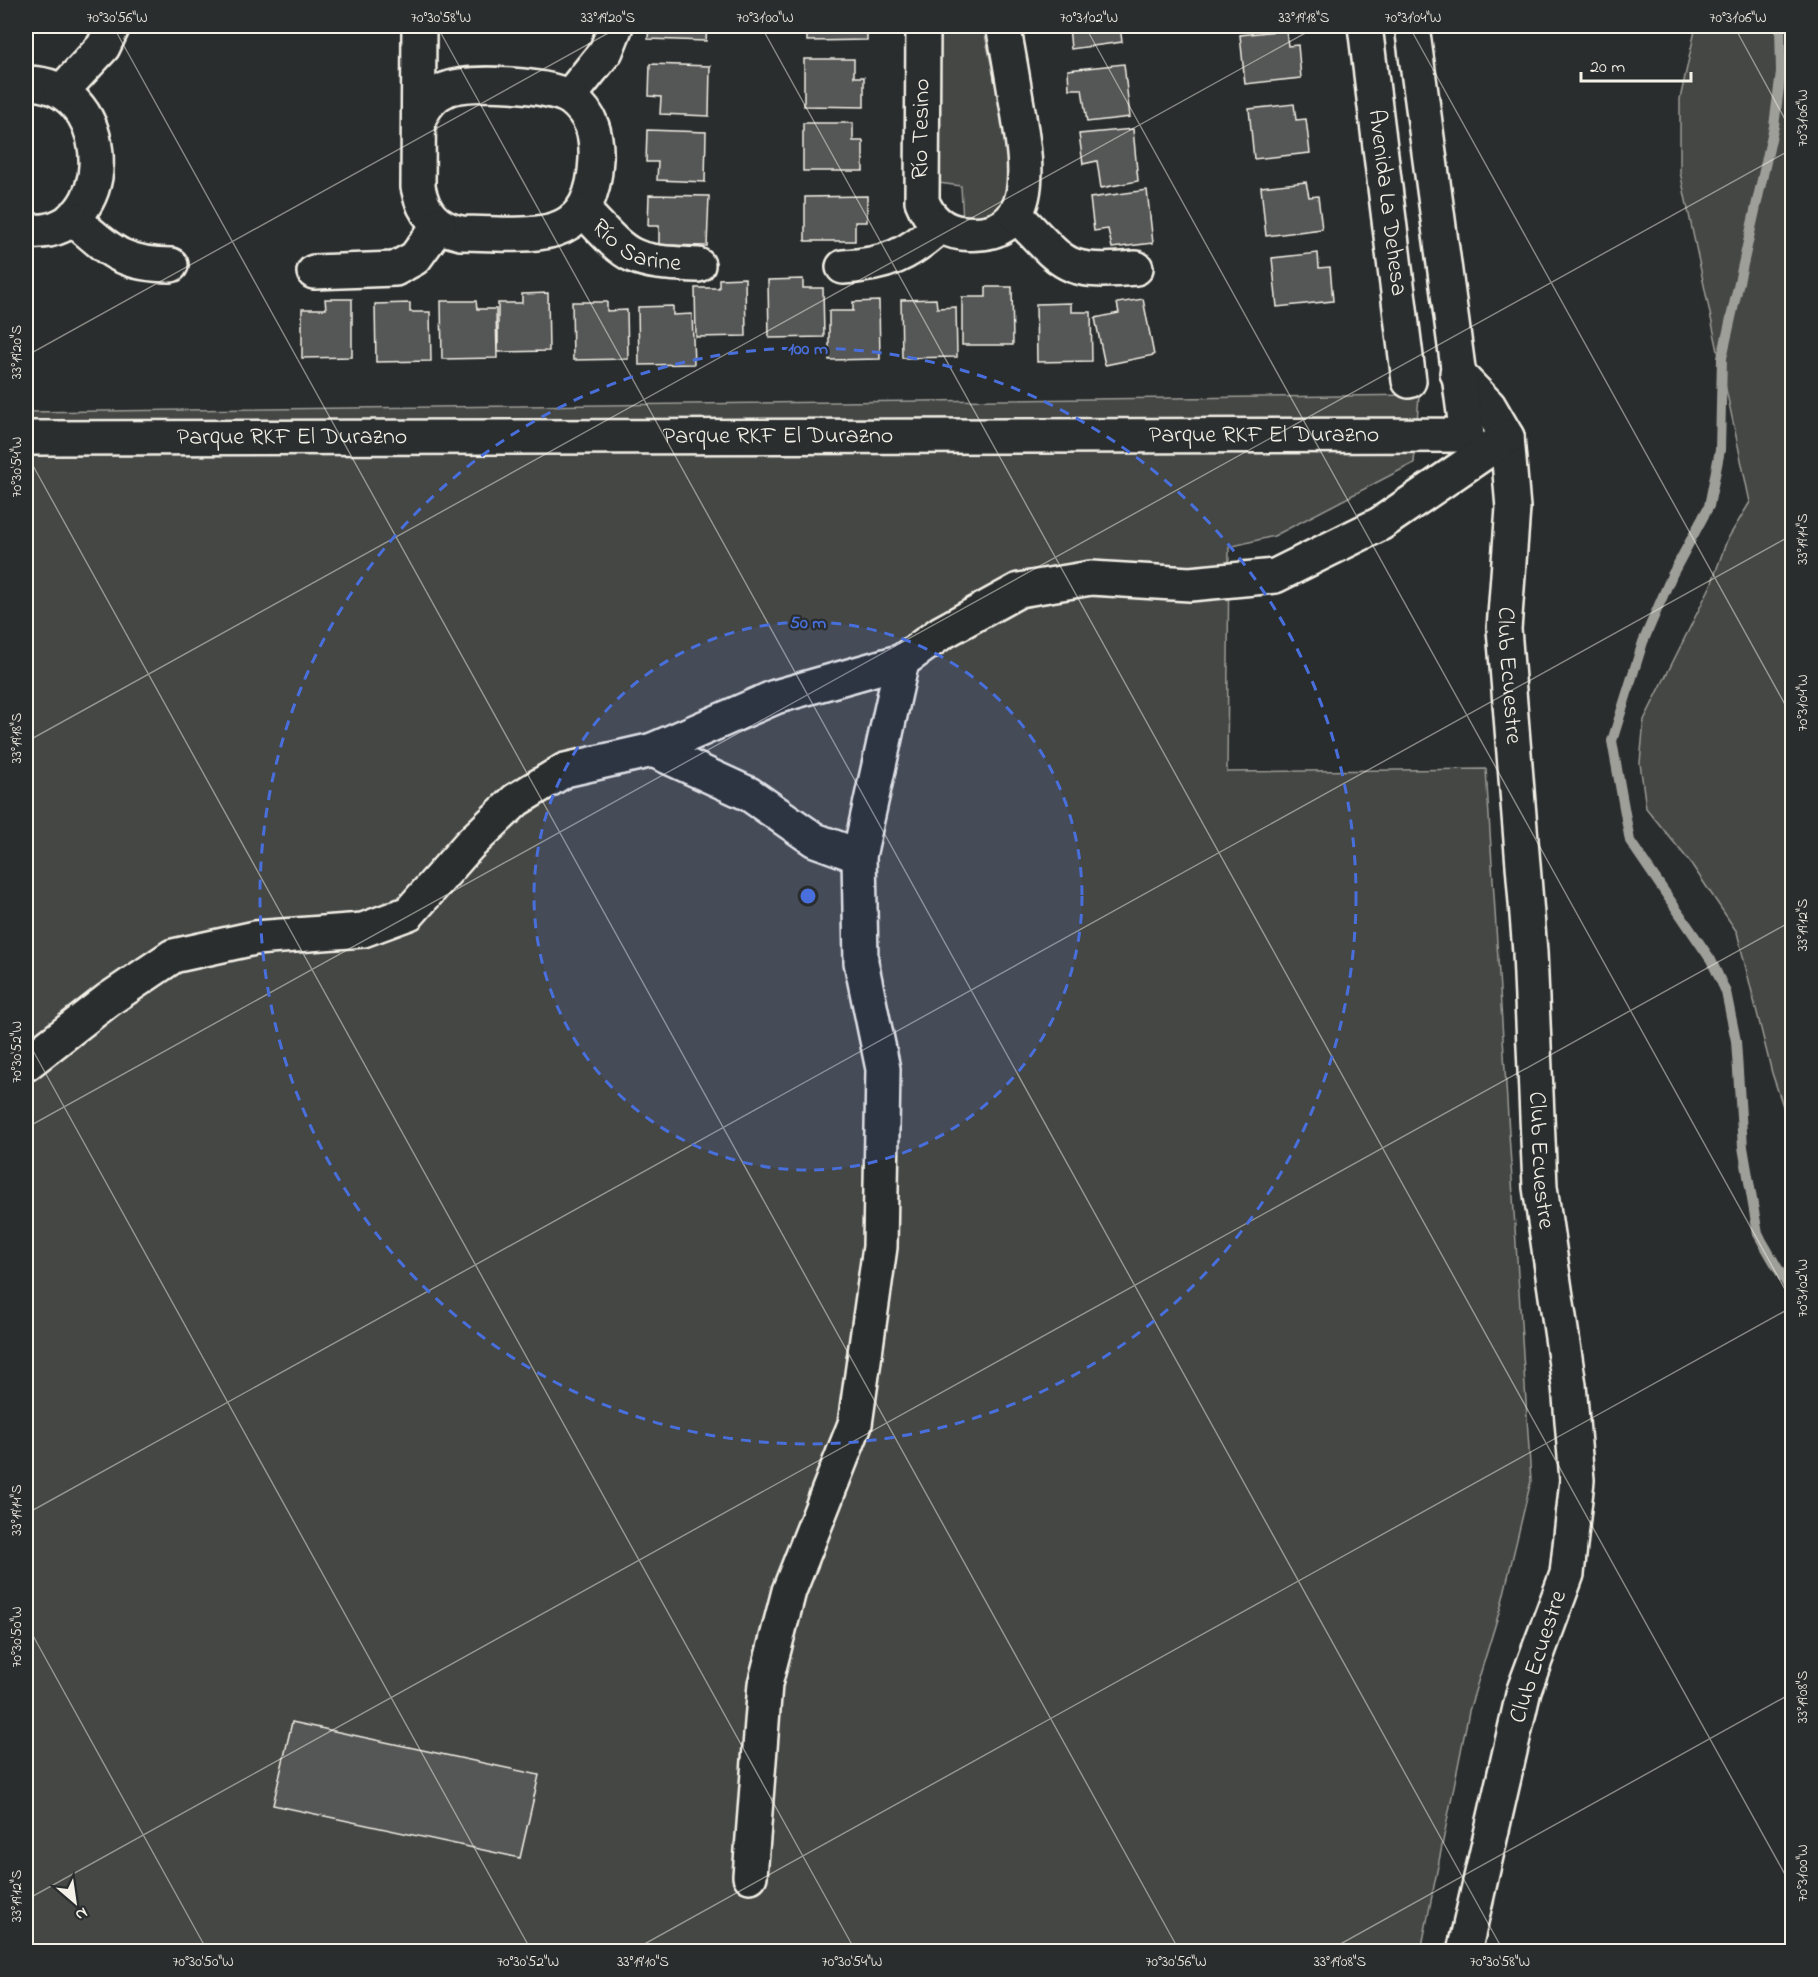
<svg xmlns="http://www.w3.org/2000/svg" width="1818" height="1977" font-family="'Indie Flower',sans-serif">
<rect width="100%" height="100%" fill="#2a2d2e"/>
<filter id="ink" filterUnits="userSpaceOnUse"><feTurbulence type="fractalNoise" baseFrequency=".0167" numOctaves="2"/><feDisplacementMap in="SourceGraphic" scale="12" xChannelSelector="R" yChannelSelector="G"/><feConvolveMatrix kernelMatrix="1 2 1 2 8 2 1 2 1" color-interpolation-filters="sRGB"/></filter>
<g filter="url(#ink)">
<path fill="#444645" stroke="#9c9c96" stroke-width="1.5" d="M936,26H983L1015,174L1010,199L999,210L981,219L963,221L961,186L931,182Z
M1696,26H1792V1133L1772,1073L1737,932L1690,862L1646,808L1640,763L1644,720L1711,585L1727,540L1750,502L1680,172V99Z
M1419,395L1414,463L1274,536L1229,547L1227,772L1486,769L1531,1481L1501,1606L1469,1711L1421,1951H26V412Z"/>
<g fill="none" stroke-linecap="round" stroke-linejoin="round">
<path stroke="#9f9f9a" stroke-width="10" d="M1780,26L1781,72L1774,126L1722,358L1720,450L1709,506L1672,575L1643,642L1612,741L1630,841L1711,960L1726,992L1736,1041L1743,1147L1758,1234L1792,1293"/>
</g>
<path fill="#555756" stroke="#f4f1e8" stroke-width="1.5" d="M649,26H707L706,41L648,39Z
M807,26H867V40L807,41Z
M1069,26H1120L1122,42L1071,49Z
M1286,30L1288,46L1298,45L1301,78L1245,84L1240,35Z
M804,59H854V77H864V107L804,106Z
M650,64L710,66L709,116L660,114L661,97L649,96Z
M1124,64L1130,117L1087,122L1082,89H1069L1068,70Z
M1294,104L1296,120L1306,119L1310,153L1254,159L1249,109Z
M803,123H853V141H863V171H803Z
M1133,129L1138,181L1101,188L1097,161L1083,164L1079,134Z
M647,130L706,132L705,182L657,180L658,162H646Z
M1306,182L1309,197L1318,196L1322,229L1266,236L1261,187Z
M1147,190L1153,243L1112,248L1108,229L1094,231L1090,198Z
M649,195L709,196L707,246L659,245V226H648Z
M867,196V222H855V241H805V197Z
M1318,253L1319,268L1330,267L1333,301L1277,307L1272,258Z
M745,278L746,336L696,337L695,288H719V279Z
M803,279V288H823L824,337L769,338L768,280Z
M986,287H1012L1013,345H962V297H986Z
M548,293L549,351L498,352V303H522V294Z
M325,299H352V357L302,358V309H326Z
M936,299L937,308L956,307L957,357L902,358L901,300Z
M1143,299L1154,355L1105,365L1095,318L1119,313L1117,303Z
M441,301H476L477,309H496L497,358L442,359Z
M879,301L880,359L829,360V311H853V302Z
M572,302H607V311L627,310L628,359L573,360Z
M410,303V312H430L431,361L376,362L375,304Z
M1071,303V312H1091L1092,361L1037,362L1036,304Z
M673,306V315L692,314L694,364L639,365L638,307Z
M292,1722L539,1775L520,1858L273,1805Z"/>
<g fill="none" stroke-linecap="round" stroke-linejoin="round">
<g stroke="#f4f1e8" stroke-width="38">
<g id="minor">
<path d="M923,26L922,201C929,219 942,231 962,233C1042,241 1026,161 1018,111C1013,82 1009,54 1003,26"/>
<path id="s1" d="M1365,26L1409,381"/>
<path d="M26,83C111,82 119,215 49,230C42,232 33,231 26,231"/>
<path d="M62,91L103,47L113,26"/>
<path d="M569,97L606,51L616,26"/>
<path d="M419,118C426,105 433,95 447,89C470,80 552,84 572,99C592,115 597,135 596,159C592,250 530,233 461,233C435,228 423,213 418,187L419,26"/>
<path id="s2" d="M584,211C631,261 629,261 698,265"/>
<path d="M1015,214C1065,264 1062,275 1136,268"/>
<path d="M72,218C109,249 120,265 171,265"/>
<path d="M843,267C886,265 908,255 940,226"/>
<path d="M314,272L395,269L415,258L439,225"/>
<path id="s3" d="M1457,373L1489,406L1507,437L1513,508L1504,629L1530,952L1540,1187L1569,1385L1577,1480L1567,1574L1524,1690L1464,1952"/>
<path id="s4" d="M26,438L1467,435L1412,26"/>
<path d="M653,750L749,794L815,840L859,856"/>
<path d="M26,1064L108,1000L173,956L255,938L363,930L409,913L469,845L516,800L565,770L653,750L775,697L902,661L941,633L1019,590L1091,578L1190,584L1275,576L1380,524L1507,437"/>
<path d="M750,1876L765,1684L789,1591L855,1424L880,1247L883,1069L861,962L859,856L902,661"/>
</g>
</g>
<use href="#minor" stroke="#2a2d2e" stroke-width="33"/>
</g>
</g>
<path fill="none" stroke="#f4f1e8" stroke-width="1.5" stroke-opacity="0.45" d="M113,26L1180,1952M437,26L1504,1952M761,26L1792,1887M1085,26L1792,1302M1409,26L1792,717M1734,26L1792,132M26,356L621,26M26,453L856,1952M26,742L1318,26M26,1038L532,1952M26,1128L1792,149M26,1514L1792,535M26,1623L208,1952M26,1900L1792,921M630,1952L1792,1307M1326,1952L1792,1693"/>
<circle cx="808" cy="896" r="274" fill="#486fdb" fill-opacity=".12"/>
<g fill="none" stroke="#486fdb" stroke-width="3" stroke-dasharray="10 8">
<circle cx="808" cy="896" r="274"/>
<circle cx="808" cy="896" r="548"/>
</g>
<g text-anchor="middle" dominant-baseline="central" stroke-width="4.5" stroke-linejoin="round" paint-order="stroke">
<g font-size="24" fill="#f4f1e8" stroke="#2a2d2e">
<text transform="translate(922 129) rotate(-89)">Río Tesino</text>
<text stroke="none"><textPath href="#s1" startOffset="178">Avenida La Dehesa</textPath></text>
<text stroke="none"><textPath href="#s2" startOffset="66">Río Sarine</textPath></text>
<text stroke="none"><textPath href="#s4" startOffset="1238">Parque RKF El Durazno</textPath></text>
<text stroke="none"><textPath href="#s4" startOffset="752">Parque RKF El Durazno</textPath></text>
<text stroke="none"><textPath href="#s4" startOffset="266">Parque RKF El Durazno</textPath></text>
<text stroke="none"><textPath href="#s3" startOffset="321">Club Ecuestre</textPath></text>
<text stroke="none"><textPath href="#s3" startOffset="807">Club Ecuestre</textPath></text>
<text transform="translate(1539 1657) rotate(-72)">Club Ecuestre</text>
</g>
</g>
<circle cx="808" cy="896" r="9" fill="#486fdb" stroke="#2a2d2e" stroke-width="3"/>
<g font-size="18" text-anchor="middle" font-weight="bold" fill="#486fdb" stroke="#2a2d2e" stroke-width="4.5" stroke-linejoin="round" paint-order="stroke">
<text x="808" y="354">100 m</text>
<text x="808" y="628">50 m</text>
</g>
<rect width="1818" height="1977" fill="none" stroke="#2a2d2e" stroke-width="66"/>
<g transform="translate(75 1902) rotate(151)" stroke="#2a2d2e" stroke-width="4.5" paint-order="stroke">
<path d="M0-4.5L10 22L0 15L-10 22Z" fill="#f4f1e8"/>
<text y="-9" font-size="16" font-weight="bold" text-anchor="middle" fill="#f4f1e8">N</text>
</g>
<path d="M1581 72v9h110v-9" fill="none" stroke="#f4f1e8" stroke-width="3"/>
<text x="1590" y="72" font-size="18" fill="#f4f1e8" stroke="#2a2d2e" stroke-width="4.5" paint-order="stroke">20 m</text>
<rect x="33" y="33" width="1752" height="1911" fill="none" stroke="#f4f1e8" stroke-width="2"/>
<g font-size="15" text-anchor="middle" fill="#f4f1e8">
<text x="117" y="22">70°30'56"W</text>
<text x="441" y="22">70°30'58"W</text>
<text x="608" y="22">33°19'20"S</text>
<text x="765" y="22">70°31'00"W</text>
<text x="1089" y="22">70°31'02"W</text>
<text x="1304" y="22">33°19'18"S</text>
<text x="1413" y="22">70°31'04"W</text>
<text x="1738" y="22">70°31'06"W</text>
<text transform="translate(1802 118) rotate(-90)" y="5">70°31'06"W</text>
<text transform="translate(16 352) rotate(-90)" y="5">33°19'20"S</text>
<text transform="translate(16 467) rotate(-90)" y="5">70°30'54"W</text>
<text transform="translate(1802 539) rotate(-90)" y="5">33°19'14"S</text>
<text transform="translate(1802 703) rotate(-90)" y="5">70°31'04"W</text>
<text transform="translate(16 738) rotate(-90)" y="5">33°19'18"S</text>
<text transform="translate(1802 925) rotate(-90)" y="5">33°19'12"S</text>
<text transform="translate(16 1052) rotate(-90)" y="5">70°30'52"W</text>
<text transform="translate(1802 1288) rotate(-90)" y="5">70°31'02"W</text>
<text transform="translate(16 1510) rotate(-90)" y="5">33°19'14"S</text>
<text transform="translate(16 1637) rotate(-90)" y="5">70°30'50"W</text>
<text transform="translate(1802 1697) rotate(-90)" y="5">33°19'08"S</text>
<text transform="translate(1802 1873) rotate(-90)" y="5">70°31'00"W</text>
<text transform="translate(16 1896) rotate(-90)" y="5">33°19'12"S</text>
<text x="203" y="1966">70°30'50"W</text>
<text x="528" y="1966">70°30'52"W</text>
<text x="643" y="1966">33°19'10"S</text>
<text x="852" y="1966">70°30'54"W</text>
<text x="1176" y="1966">70°30'56"W</text>
<text x="1340" y="1966">33°19'08"S</text>
<text x="1500" y="1966">70°30'58"W</text>
</g>
</svg>
